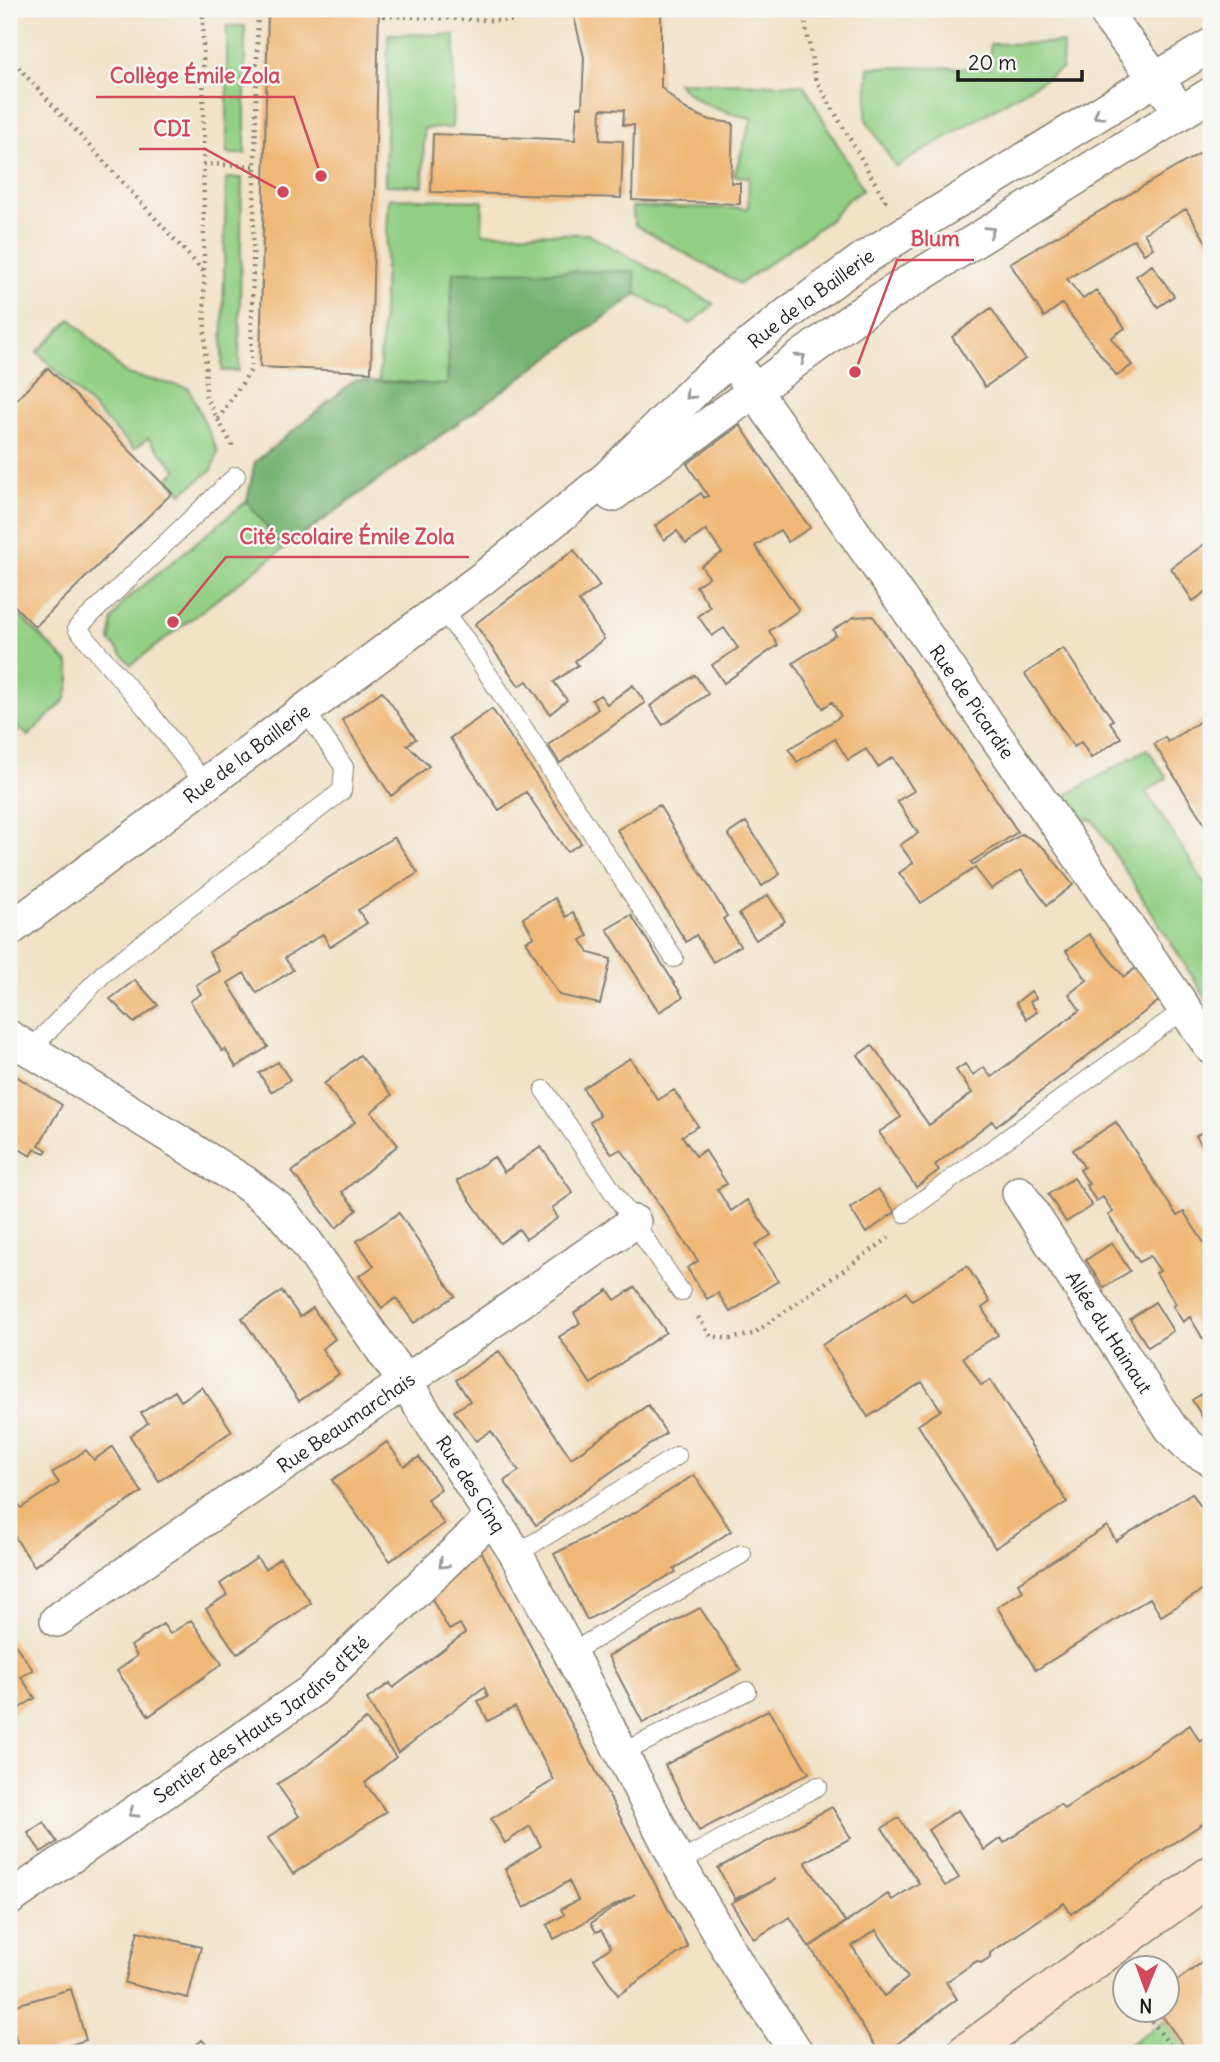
<svg xmlns="http://www.w3.org/2000/svg" width="1220" height="2062" font-family="Delius,sans-serif">
<rect width="100%" height="100%" fill="#f6f6f2"/>
<filter id="ink" filterUnits="userSpaceOnUse"><feTurbulence type="fractalNoise" baseFrequency=".0143" numOctaves="2"/><feDisplacementMap in="SourceGraphic" scale="14" xChannelSelector="R" yChannelSelector="G"/><feConvolveMatrix kernelMatrix="1 2 1 2 8 2 1 2 1" color-interpolation-filters="sRGB"/></filter>
<filter id="wash" filterUnits="userSpaceOnUse"><feTurbulence type="fractalNoise" baseFrequency=".00686" numOctaves="4" result="noise"/><feDisplacementMap in="SourceGraphic" scale="28" xChannelSelector="R" yChannelSelector="G"/><feGaussianBlur stdDeviation="1.57" result="paint"/><feColorMatrix in="noise" values="0 0 0 0 0 0 0 0 0 0 0 0 0 0 0 0 0 1.4 0 .05"/><feComposite in="paint" operator="in"/></filter>
<g filter="url(#wash)">
<rect width="100%" height="100%" fill="#f1e2c8"/>
<path fill="#92cf84" stroke="#577650" stroke-width="2" d="M227,26H245V154H227Z
M388,34L455,35L452,128H424L423,186L385,185Z
M1063,43L1062,69L896,167L866,120L869,67L990,68V44Z
M677,82L804,85L863,190L847,200L831,219L740,284L635,225L632,207L748,208L749,177L734,176L752,118C724,113 696,105 677,82Z
M226,178H242L239,371H222Z
M389,198L483,201L482,233L588,234L714,304L691,324L637,294L634,272L453,273L447,385L379,381Z
M71,319L126,374L189,388L218,452L212,470L182,493L168,479L177,470L148,438L134,449L37,352Z
M247,501L283,549L131,665L110,641L112,621L123,602Z
M9,605L69,664L70,680L66,699L28,736L9,718Z
M1147,749L1167,778L1146,792L1211,893V1006L1093,820L1073,819L1061,798Z
M1165,2020L1189,2053H1117Z"/>
<path fill="#75b272" stroke="#486747" stroke-width="2" d="M634,271L637,294L283,549L247,501L255,462L355,380L447,385L453,272Z"/>
<g id="blocks">
<path fill="#f0b877" fill-rule="evenodd" d="M268,9H379L371,372L260,367Z
M572,9H661V87L680,105L691,112L710,120L733,123L731,183H740V204L632,200L634,125H623L624,110L601,109L600,140L623,141L621,198L431,192L433,134L575,140L577,107H582L584,57Z
M1211,147V250L1186,209L1144,233L1153,248L1144,254L1134,239L1067,279L1083,299L1096,290L1125,328L1111,338L1132,365L1117,376L1062,304L1044,317L1010,263Z
M1152,265L1174,296L1158,307L1136,276Z
M991,308L1025,359L985,387L952,337Z
M48,368L172,493L35,627L9,600V407Z
M740,425L810,528L788,542L780,530L755,546L799,610L769,631L778,645L724,683L712,665L738,648L724,628L712,636L698,616L710,607L696,586L709,577L701,566L722,553L706,530L686,544L677,531L664,540L655,526L701,493L704,498L708,496L687,464Z
M1206,543L1211,549V588L1193,601L1171,568Z
M574,550L600,586L579,601L604,639L575,661L578,665L554,682L567,700L550,714L527,681L519,686L475,624Z
M873,616L1018,832L971,862L973,865L1022,834L1033,840L1046,850L1073,885L1047,905L1021,870L991,889L975,868L921,903L899,873L913,863L900,845L918,833L897,801L914,791L893,757L878,767L866,749L848,760L835,739L797,762L789,749L841,716L832,702L823,708L793,663L836,635L833,630L854,617Z
M1063,648L1113,720L1110,722L1121,738L1091,758L1081,742L1074,747L1025,674Z
M695,675L708,694L663,725L650,706Z
M633,685L645,703L560,763L548,745L598,709L592,700L600,695L607,704Z
M382,691L416,739L407,745L429,766L391,796L342,720Z
M492,709L581,843L567,852L526,792L499,810L450,738Z
M1211,714V834L1154,744L1165,737L1168,742Z
M9,723L19,733L9,743Z
M659,805L727,916L723,919L740,946L713,962L696,935L686,942L617,830Z
M746,822L780,874L762,886L728,834Z
M394,837L418,873L358,910L367,923L330,947L323,934L285,958L293,970L257,993L244,973L228,983L268,1047L236,1067L225,1049L222,1051L190,1001L201,994L196,985L220,971L209,952Z
M768,895L785,921L756,940L739,914Z
M555,898L566,917L573,912L588,936L581,940L589,953L611,959L600,1004L559,995L526,941L534,937L523,918Z
M631,915L683,997L659,1012L607,929Z
M1089,934L1124,977L1137,967L1160,1000L996,1126L992,1121L935,1165L939,1170L916,1187L879,1132L901,1117L858,1055L872,1045L929,1125L972,1093L956,1070L965,1064L973,1075L984,1067L991,1077L1080,1010L1069,994L1087,980L1066,951Z
M135,980L158,1005L134,1023L110,999Z
M1031,991L1036,998L1030,1002L1037,1012L1027,1019L1016,1003Z
M360,1055L392,1095L371,1112L398,1145L342,1192L357,1210L336,1228L292,1172L355,1122L324,1084Z
M630,1058L658,1100L674,1090L698,1126L682,1136L696,1156L705,1150L727,1184L717,1189L731,1211L747,1200L771,1235L755,1245L778,1281L730,1312L718,1293L707,1299L687,1268L698,1261L621,1149L612,1154L590,1122L600,1116L583,1088Z
M278,1062L290,1080L271,1092L259,1073Z
M13,1074L62,1105L39,1145L47,1150L45,1153L35,1149L31,1156L9,1143V1081Z
M1116,1122L1177,1216L1184,1212L1211,1254V1333L1203,1339L1190,1317L1183,1322L1173,1306L1176,1304L1156,1273L1160,1271L1150,1256L1139,1262L1108,1215L1113,1212L1103,1197L1096,1201L1086,1185L1089,1184L1080,1170L1084,1167L1073,1150Z
M1211,1126V1159L1196,1136Z
M541,1147L573,1193L552,1208L558,1218L526,1239L519,1229L500,1243L457,1181L494,1157L504,1172Z
M1074,1178L1092,1206L1066,1222L1048,1194Z
M878,1189L895,1212L866,1233L850,1208Z
M399,1213L455,1296L414,1323L396,1298L382,1308L359,1276L374,1266L357,1241Z
M1112,1243L1130,1271L1104,1288L1086,1260Z
M967,1266L990,1302L982,1308L998,1335L963,1357L981,1385L990,1380L1067,1502L995,1548L918,1425L941,1410L922,1382L868,1417L822,1345L906,1292L912,1300Z
M635,1287L666,1332L591,1384L559,1337L580,1323L574,1313L608,1290L615,1300Z
M282,1291L300,1317L313,1308L335,1339L322,1349L339,1374L299,1401L242,1318Z
M1155,1302L1173,1331L1148,1347L1130,1319Z
M499,1351L571,1458L648,1405L666,1433L536,1525L504,1481L519,1471L491,1431L476,1441L454,1411L470,1401L456,1380Z
M202,1387L232,1431L159,1481L130,1436L148,1423L141,1413L175,1391L181,1401Z
M1211,1388V1431L1192,1400Z
M387,1442L404,1466L419,1457L441,1489L427,1499L444,1524L390,1561L332,1480Z
M112,1447L142,1492L34,1566L9,1528V1502L14,1498L21,1508L59,1483L52,1473L86,1450L94,1460Z
M694,1475L731,1531L674,1569L676,1572L587,1620L554,1554L636,1512Z
M1192,1493L1211,1523V1585L1161,1616L1150,1598L1036,1670L997,1607L1023,1591L1018,1583L1107,1526L1116,1541Z
M480,1549L688,1947L618,1995L594,1959L611,1947L601,1930L596,1932L591,1923L635,1894L554,1939L547,1925L564,1915L561,1909L578,1900L569,1881L524,1908L505,1869L541,1846L530,1826L505,1843L491,1819L554,1780L515,1707L488,1721L478,1701L488,1696L484,1687L398,1753L367,1699L390,1683L393,1688L465,1633L460,1624L449,1630L427,1590Z
M257,1558L265,1569L280,1558L311,1603L237,1654L206,1609L227,1595L220,1584Z
M700,1608L741,1670L643,1723L608,1656Z
M191,1620L222,1664L149,1716L117,1671L137,1656L131,1646L163,1624L170,1634Z
M9,1636L33,1670L21,1677L35,1698L9,1715Z
M768,1710L809,1773L699,1831L665,1765Z
M366,1719L396,1757L365,1783L386,1812L293,1874L268,1838L299,1816L277,1784L309,1764Z
M1190,1725L1200,1742L1211,1734V1818L1115,1882L1071,1914L1064,1903L990,1953V1957L981,1963L977,1961L946,1982L957,1999L885,2053H880L810,1947L888,1894L892,1900L919,1883L882,1828L899,1818L945,1886L959,1878L928,1830L958,1810L984,1850L1001,1838L1004,1843L1060,1804L1064,1809ZM876,1930L908,1978L884,1996L852,1946Z
M832,1807L851,1838L805,1862L845,1922L809,1947L790,1917L754,1939L731,1903L775,1879L735,1899L718,1868Z
M44,1822L57,1842L41,1852L28,1833Z
M138,1931L201,1947L188,1998L125,1983Z
M1211,1956V2053H1189L1158,2010H1168V1987Z
M71,1989L86,2040L44,2053H20L9,2015V2007Z
M202,2040L214,2053H187Z"/>
</g>
</g>
<g filter="url(#ink)">
<use href="#blocks" fill-opacity="0" stroke="#867f72" stroke-width="2"/>
<g fill="none" stroke-linecap="round" stroke-linejoin="round">
<g stroke="#867f72" stroke-width="20">
<path id="service" d="M441,609L465,639L674,958
M205,784L146,708L77,628L236,476
M30,1050L104,973L342,791L344,767L305,710
M544,1090L681,1292
M905,1213L1185,1009
M516,1554L677,1456
M570,1653L742,1554
M622,1753L747,1691
M678,1863L818,1786"/>
</g>
<g stroke="#867f72" stroke-width="36">
<g id="minor">
<path d="M1105,9L1111,21L1170,97"/>
<path id="s1" d="M743,375L926,635L1211,1047"/>
<path d="M612,495L872,305L1211,94"/>
<path id="s2" d="M9,930L483,578L608,477L700,385L789,313L866,257L1211,45"/>
<path id="s3" d="M9,1037L244,1182L279,1209L306,1242L405,1382L516,1554L570,1653L678,1863L739,1967L797,2053"/>
<path id="s4" d="M1019,1193L1171,1428L1191,1448L1211,1459"/>
<path id="s5" d="M57,1620L405,1382L634,1222"/>
<path id="s6" d="M9,1899L313,1690L492,1517"/>
</g>
</g>
<g stroke="#867f72" stroke-width="41">
<path id="secondary" d="M966,2053L1211,1875"/>
</g>
<path stroke="#867f72" stroke-width="4.5" stroke-dasharray="2 5" stroke-linecap="butt" d="M203,9L204,271
M385,9L384,16L517,21
M803,9L815,78L885,200L883,201
M901,9L1067,13
M9,57L204,272L206,397L233,447
M203,164L255,166
M9,341V344
M218,419L251,370L258,9
M698,1317L711,1336L730,1339L753,1334L889,1238
M1143,2010L1176,2053"/>
<use href="#service" stroke="#fff" stroke-width="18"/>
<use href="#minor" stroke="#fff" stroke-width="33"/>
<use href="#secondary" stroke="#fde4d1" stroke-width="38"/>
</g>
<defs><path id="oneway-chevron" d="M-2-3.5L2.5 0L-2 3.5" fill="none" stroke-width="1.6" stroke-linecap="round" stroke-linejoin="round" transform="scale(1.75)"/></defs>
<g stroke="#999">
<use href="#oneway-chevron" transform="translate(1098 115) rotate(149)"/>
<use href="#oneway-chevron" transform="translate(990 231) rotate(-32)"/>
<use href="#oneway-chevron" transform="translate(801 358) rotate(-37)"/>
<use href="#oneway-chevron" transform="translate(689 395) rotate(135)"/>
<use href="#oneway-chevron" transform="translate(443 1564) rotate(136)"/>
<use href="#oneway-chevron" transform="translate(133 1813) rotate(146)"/>
</g>
</g>
<g text-anchor="middle" dominant-baseline="central" stroke-width="5" stroke-linejoin="round" paint-order="stroke">
<g font-size="19" fill="#1c1c1c" stroke="#f6f6f2">
<text stroke="none"><textPath href="#s2" startOffset="1022">Rue de la Baillerie</textPath></text>
<text stroke="none"><textPath href="#s1" startOffset="399">Rue de Picardie</textPath></text>
<text stroke="none"><textPath href="#s2" startOffset="296">Rue de la Baillerie</textPath></text>
<text stroke="none"><textPath href="#s4" startOffset="166">Allée du Hainaut</textPath></text>
<text stroke="none"><textPath href="#s5" startOffset="350">Rue Beaumarchais</textPath></text>
<text stroke="none"><textPath href="#s3" startOffset="656">Rue des Cinq</textPath></text>
<text stroke="none"><textPath href="#s6" startOffset="310">Sentier des Hauts Jardins d'Eté</textPath></text>
</g>
</g>
<path fill="none" stroke="#d1495b" stroke-width="2.5" d="M321 176L294 97H96M283 192L205 149H139M855 372L897 260H974M173 622L226 557H469"/>
<g fill="#d1495b" stroke="#f6f6f2" stroke-width="2.5">
<circle cx="321" cy="176" r="7"/>
<circle cx="283" cy="192" r="7"/>
<circle cx="855" cy="372" r="7"/>
<circle cx="173" cy="622" r="7"/>
</g>
<g font-size="21" text-anchor="middle" font-weight="bold" fill="#d1495b" stroke="#f6f6f2" stroke-width="5" stroke-linejoin="round" paint-order="stroke">
<text x="195" y="83">Collège Émile Zola</text>
<text x="172" y="136">CDI</text>
<text x="935" y="246">Blum</text>
<text x="347" y="544">Cité scolaire Émile Zola</text>
</g>
<rect width="1220" height="2062" fill="none" stroke="#f6f6f2" stroke-width="35"/>
<g transform="translate(1146 1989) rotate(181)"><circle r="33" fill="#f6f6f2" stroke="#9f9f9c" stroke-width="2"/>
<path d="M0-5L12 26L0 18L-12 26Z" fill="#d1495b"/>
<text y="-10" font-size="19" font-weight="bold" text-anchor="middle" fill="#1c1c1c">N</text>
</g>
<path d="M958 70v10h124v-10" fill="none" stroke="#1c1c1c" stroke-width="3.5"/>
<text x="968" y="70" font-size="21" fill="#1c1c1c" stroke="#f6f6f2" stroke-width="5" paint-order="stroke">20 m</text>
</svg>
